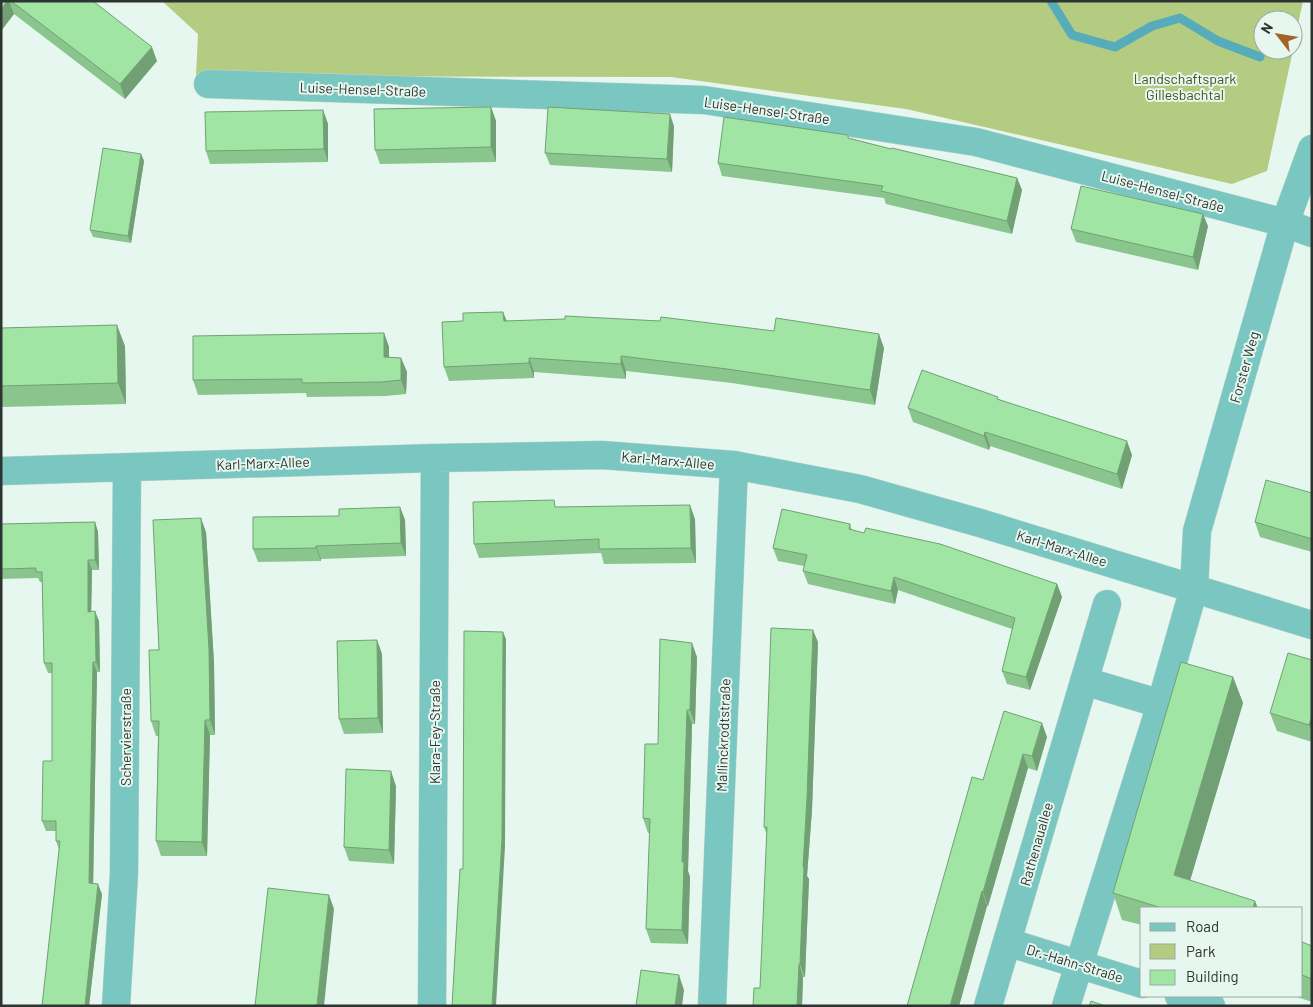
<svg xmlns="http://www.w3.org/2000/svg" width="1313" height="1007" font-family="Barlow,sans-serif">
<rect width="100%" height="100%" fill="#e6f7ef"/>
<path fill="#b3cc82" d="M162,1H1303L1293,48V20H1263V50H1293L1267,171L1232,184L906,109L671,77L196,76L198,34Z"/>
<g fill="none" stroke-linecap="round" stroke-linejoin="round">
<path stroke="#56acba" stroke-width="9" d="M1051,1L1072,35L1115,47L1152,26L1180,18L1218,41L1260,57"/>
<g stroke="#c5d4cd" stroke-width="29">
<path id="minor" d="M208,84L704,100L976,142L1285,223L1312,233
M1,471L435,458L602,455L734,465L860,489L980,523L1312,625
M1084,681L1161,704
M1007,942L1142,984
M1179,996L1211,1006
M116,1006L124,873L127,468
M432,1006L435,458
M712,1006L734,465
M988,1006L1107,604
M1066,1006L1161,704L1194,588L1197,531L1285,223L1312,149"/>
</g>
<use href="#minor" stroke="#7ac7c1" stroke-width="28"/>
</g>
<path fill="#8ac58e" d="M1,1H93L157,61L125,99L14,14L1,31Z
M491,107L496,121V162L380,164L375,150Z
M323,110L328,124V162L210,164L206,151Z
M674,126L672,172L550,165L545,153Z
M849,138L891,149L1017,178L1022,190L1012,234L886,204L884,198L722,176L718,163Z
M141,154L144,161L131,243L93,237L90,230Z
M1208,226L1198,270L1076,242L1071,229Z
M503,312L507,321L884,348L875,405L732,383L626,371V379L534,372V378L449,381L444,367L463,321Z
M1,328L125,346L126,404L1,407Z
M384,333L389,347V357L401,358L407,372L406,394L386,396L307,397L306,393L198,395L193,380Z
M998,399L1132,455L1122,489L990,446L989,450L913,422L908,408Z
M1312,493V552L1260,537L1255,522Z
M400,507L405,520L406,556L321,559V561L258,562L253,549L339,516Z
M557,507L695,519L696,563L604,564L601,553L479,558L474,544Z
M95,522L98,532L99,570H92L91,612L99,621L100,672H97L93,883L102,894L89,1006H42L59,850L56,841V831H46L42,821L52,761V673H48L44,663L42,582H40L38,578L1,579V524Z
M850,524L852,530L1057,584L1062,597L1030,690L1007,684L1002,671L1012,629L898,590L895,604L808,584L803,571L804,566L778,561L773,548Z
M206,532L214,663L215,735H210L207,856H161L156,841L158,736H156L151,721L159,650Z
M377,640L382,654L383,733L344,734L339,719Z
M818,642L812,810L807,876L809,879L805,977H803L802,1006L760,988L767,835L764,827Z
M697,657L695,724H692L688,871L690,877L688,944L651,943L646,929L650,833H648L643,818L658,744Z
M1312,660V742L1277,731L1270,713Z
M1233,677L1243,703L1190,880L1258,908H1142V925L1122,920L1113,893Z
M1047,737L1037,771L1028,768L988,906H987L959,1006H907L983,780Z
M396,786L394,864L349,861L344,847Z
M1302,942L1312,946V1002L1294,996H1302Z"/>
<path fill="#71a074" d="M7,1H9L14,14L1,31V10Z
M152,47L157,61L125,99L120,84Z
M491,107L496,121V162L491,147Z
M323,110L328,124V162L324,149Z
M670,114L674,126L672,172L667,159Z
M141,154L144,161L131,243L128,236Z
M1017,178L1022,190L1012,234L1007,221Z
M1203,214L1208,226L1198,270L1193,257Z
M503,312L508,326L504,321Z
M117,325L125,346L126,404L118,383Z
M384,333L389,347V371L384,357Z
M879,334L884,348L875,405L870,390Z
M621,356L626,371V379L621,364Z
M401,358L407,372L406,394L401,380Z
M529,358L534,372V378L529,363Z
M985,432L990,446L989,450L984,436Z
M1127,441L1132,455L1122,489L1117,474Z
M690,505L695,519L696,563L691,548Z
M400,507L405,520L406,556L401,543Z
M201,518L206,532L214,663L215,735L210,720Z
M95,522L98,532L99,570L95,560Z
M316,546L321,559V561L316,548Z
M88,560L92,570L91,622L88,612Z
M894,577L898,590L895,604L891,591Z
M1057,584L1062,597L1030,690L1026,677Z
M95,611L99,621L100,672L96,662Z
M813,630L818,642L812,810L807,876L809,879L805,977L800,964L803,867Z
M503,632L506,639L505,846L496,1006H492Z
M377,640L382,654L383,733L378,718Z
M692,643L697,657L695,724L690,710Z
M93,662L97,672L93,893L89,883Z
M1233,677L1243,703L1184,901L1174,875Z
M687,710L692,724L688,871L690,877L688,944L682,930V862Z
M1311,719L1312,721V732L1309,725Z
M205,720L210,735L207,856L202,842Z
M1042,723L1047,737L1037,771L1032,756Z
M1023,754L1028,768L988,906L983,892Z
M391,771L396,786L394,864L389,850Z
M98,884L102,894L89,1006H85Z
M982,891L987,906L959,1006H950Z
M329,895L334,909L324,1006H317Z
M1255,901L1258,908H1253Z
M799,964L803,977L802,1006H797Z
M679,975L684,990L682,1006H675Z"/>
<path fill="#a1e5a5" stroke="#71a074" d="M1,1H7L1,10Z
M11,1H93L152,47L120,84Z
M491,107V147L375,150L374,109Z
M548,107L670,114L667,159L545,153Z
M323,110L324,149L206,151L205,112Z
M724,117L848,135V138L891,149L892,148L1017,178L1007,221L881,191L883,186L718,163Z
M103,148L141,154L128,236L90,230Z
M1081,186L1203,214L1193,257L1071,229Z
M503,312L504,321L565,319V316L660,321L661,317L774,331L776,318L879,334L870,390L727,369L621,356V364L529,358V363L444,367L442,322L463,321V313Z
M117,325L118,383L1,386V328Z
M384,333V357L401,358V380L381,382L302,383V379L193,380V336Z
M922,370L998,397L997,399L1127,441L1117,474L985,432L984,436L908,408Z
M1266,480L1312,493V539L1255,522Z
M554,500L555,507L690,505L691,548L599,549V539L474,544L473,502Z
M400,507L401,543L316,546V548L253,549V517L339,516V509Z
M782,509L850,524L849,529L864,533L866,528L940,544L1057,584L1026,677L1002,671L1015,618L894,577L891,591L803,571L807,555L773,548Z
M201,518L209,649L210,720H205L202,842L156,841L159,721H151L149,650H159L153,520Z
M95,522V560H88V612L95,611L96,662H93L89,883L98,884L85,1006H42L60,841H56V821H42L43,761H52V663H44L42,572H36V568L1,569V524Z
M771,628L813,630L807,798L803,867H804L800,964H799L797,1006H753L754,988H760L767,827H764Z
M464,631L503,632L502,839L492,1006H452L460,869H463Z
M660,639L692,643L690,710H687L682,862H684L682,930L646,929L650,819L643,818L645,744H658Z
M377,640L378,718L339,719L337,641Z
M1288,653L1312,660V719H1311L1309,725L1270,713Z
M1181,662L1233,677L1174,875L1255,901L1253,908H1162L1113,893Z
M1004,711L1042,723L1032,756L1023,754L983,892L982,891L950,1006H907L972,777L983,780Z
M346,769L391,771L389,850L344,847Z
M268,888L329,895L317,1005H315V1006H255Z
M1302,942L1312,946V979L1302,975Z
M641,970L679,975L675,1006H636Z
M1091,1001L1105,1006H1089Z"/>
<g text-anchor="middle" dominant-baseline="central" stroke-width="4" stroke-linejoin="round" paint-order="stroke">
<g font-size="14" fill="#425319" stroke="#e6f7ef">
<text x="1185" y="78">Landschaftspark<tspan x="1185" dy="16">Gillesbachtal</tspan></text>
</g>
<g font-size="14" fill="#2e3431" stroke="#e6f7ef">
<text transform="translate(363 89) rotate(2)">Luise-Hensel-Straße</text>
<text transform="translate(767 110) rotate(8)">Luise-Hensel-Straße</text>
<text transform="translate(1163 191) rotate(15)">Luise-Hensel-Straße</text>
<text transform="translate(1244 367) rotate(-74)">Forster Weg</text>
<text transform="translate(668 460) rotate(5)">Karl-Marx-Allee</text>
<text transform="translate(263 463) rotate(-2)">Karl-Marx-Allee</text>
<text transform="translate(1062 548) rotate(17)">Karl-Marx-Allee</text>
<text transform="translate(434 732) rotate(-90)">Klara-Fey-Straße</text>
<text transform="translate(723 735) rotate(-88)">Mallinckrodtstraße</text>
<text transform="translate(125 737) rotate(-90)">Schervierstraße</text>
<text transform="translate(1036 844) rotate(-74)">Rathenauallee</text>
<text transform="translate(1075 963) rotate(17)">Dr.-Hahn-Straße</text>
</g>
</g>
<rect width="1313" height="1007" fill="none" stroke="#2e3431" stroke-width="5"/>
<rect x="1140" y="907" width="162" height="90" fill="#e6f7ef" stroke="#9ca9a3"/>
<rect x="1150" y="923" width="25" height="8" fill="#7ac7c1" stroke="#9ca9a3"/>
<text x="1186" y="932" font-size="15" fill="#2e3431">Road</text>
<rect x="1150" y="944" width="25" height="15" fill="#b3cc82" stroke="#9ca9a3"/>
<text x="1186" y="957" font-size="15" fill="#2e3431">Park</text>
<rect x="1150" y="970" width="25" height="15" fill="#a1e5a5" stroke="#9ca9a3"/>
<text x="1186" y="982" font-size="15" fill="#2e3431">Building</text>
<g transform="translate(1278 35) rotate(301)"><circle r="24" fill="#e6f7ef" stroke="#9ca9a3"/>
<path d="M0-4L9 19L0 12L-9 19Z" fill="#a2632a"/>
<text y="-8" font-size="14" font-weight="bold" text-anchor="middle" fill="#2e3431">N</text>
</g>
</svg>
